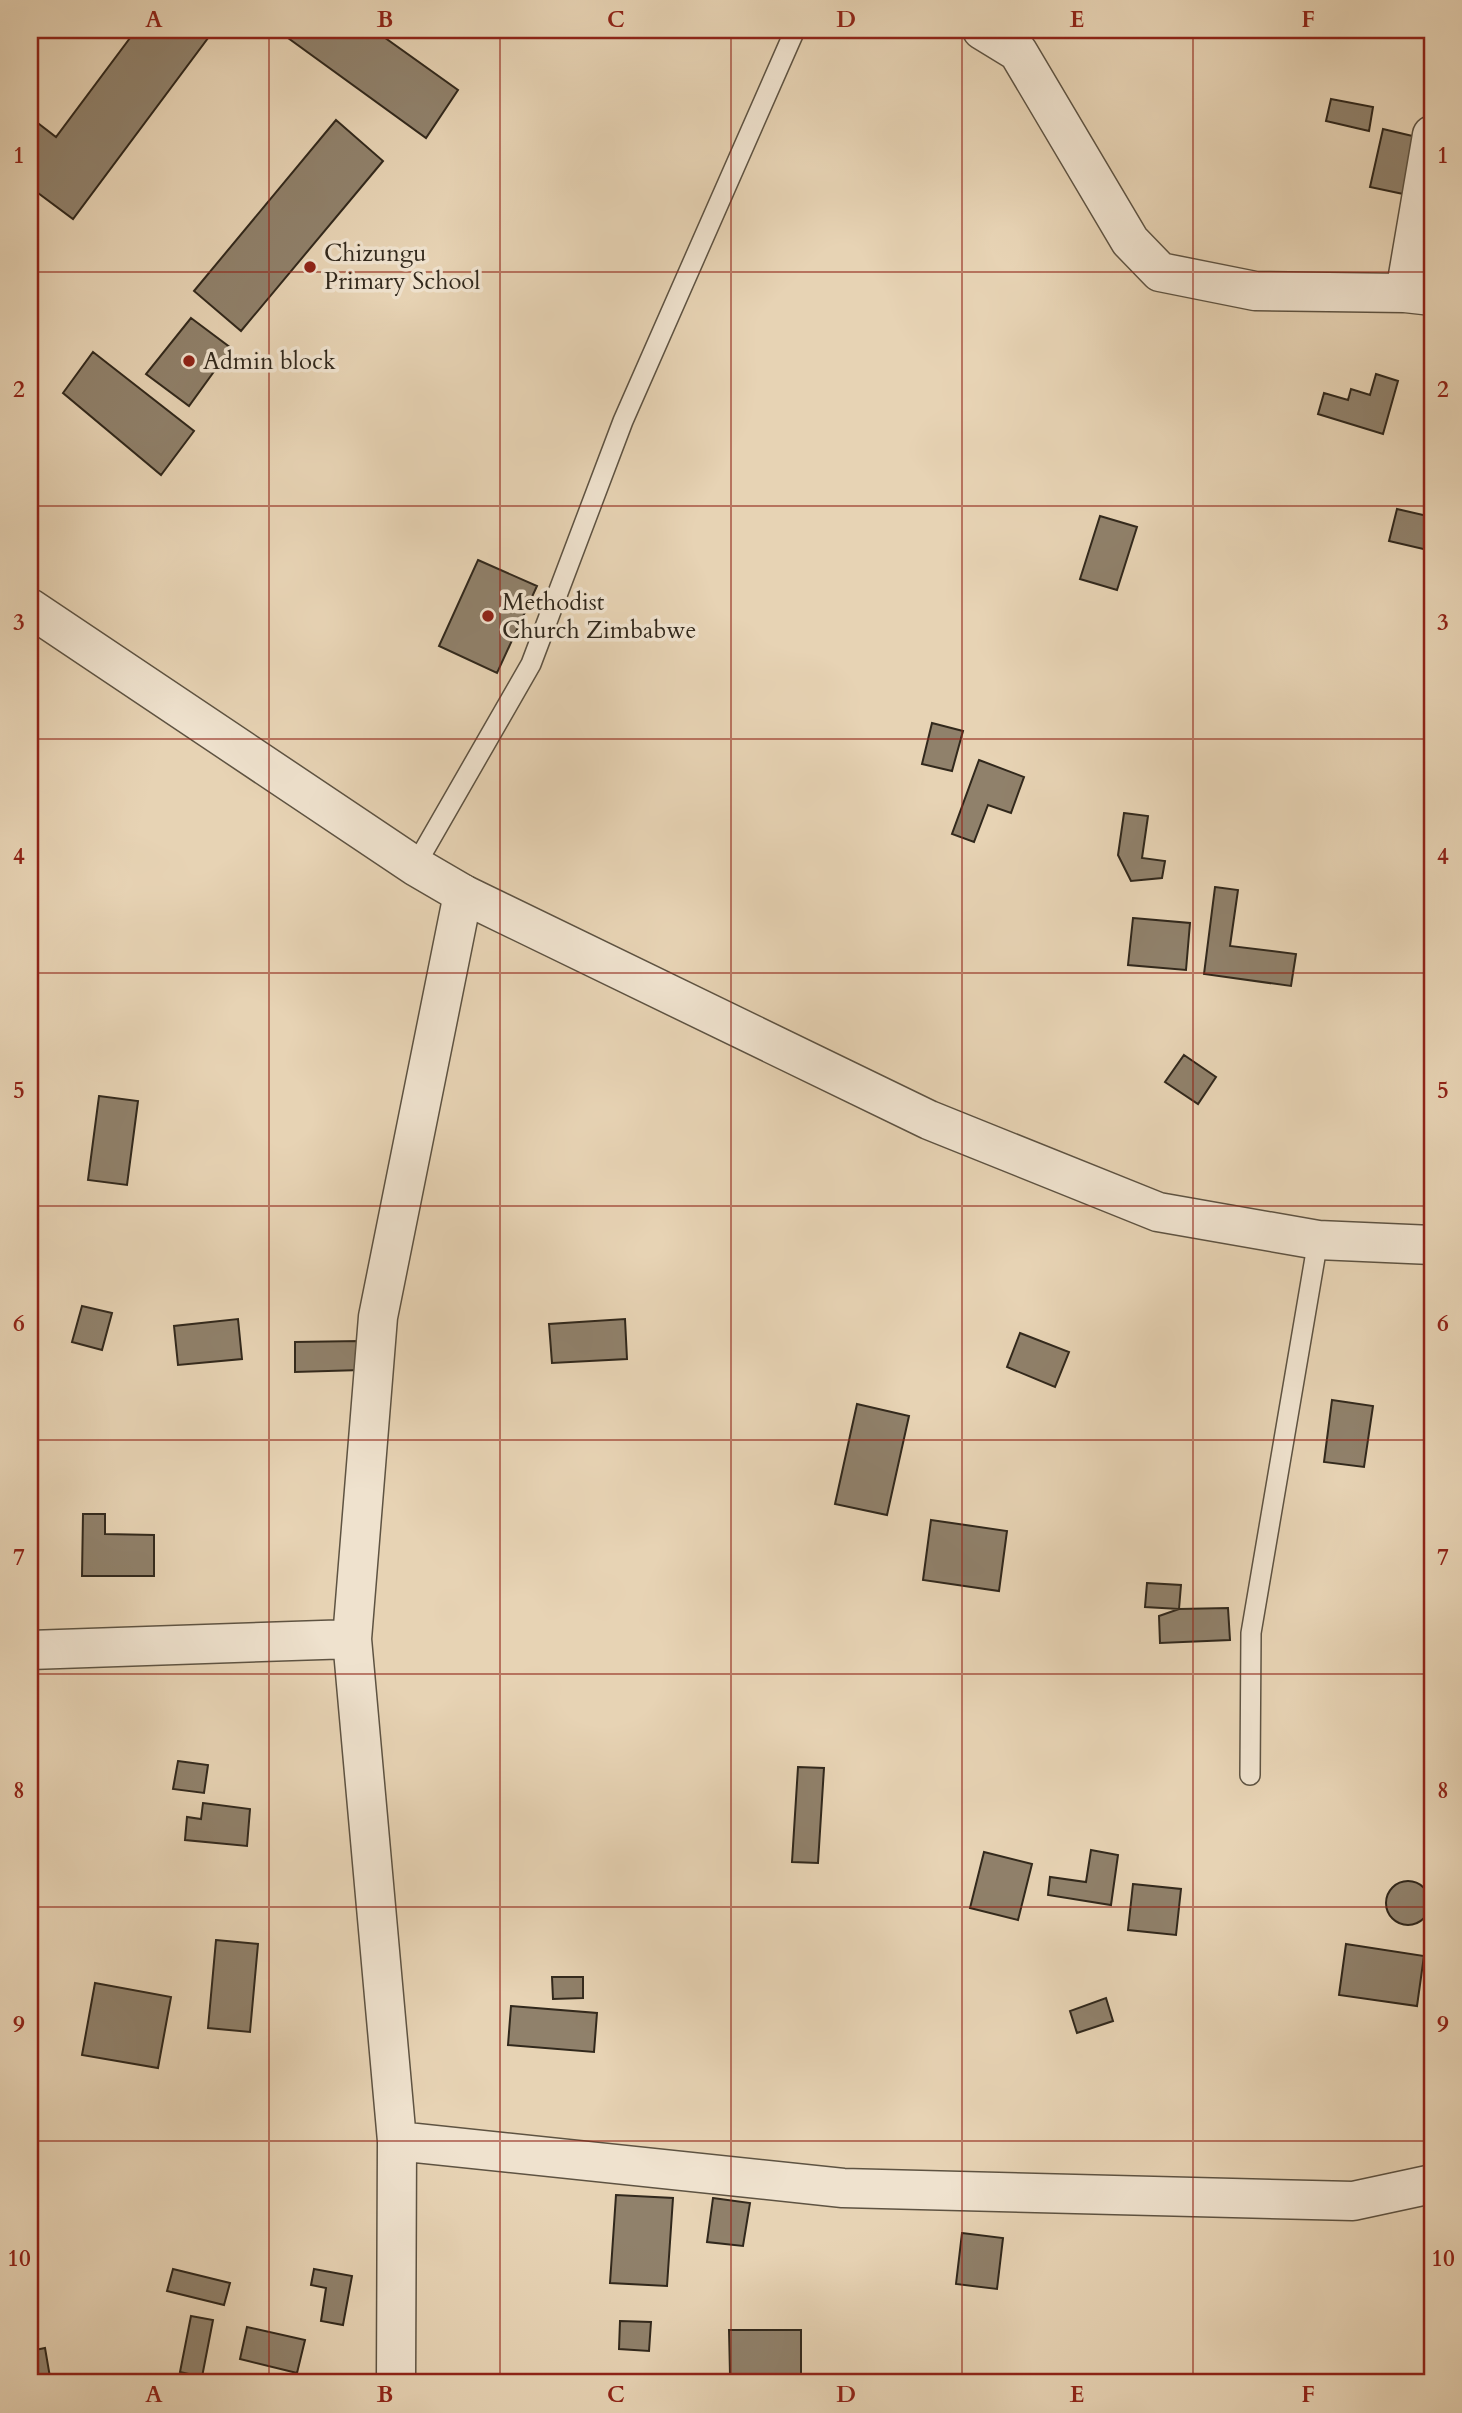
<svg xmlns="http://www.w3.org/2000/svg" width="1462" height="2413" font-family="Cardo,serif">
<rect width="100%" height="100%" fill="#e7d3b4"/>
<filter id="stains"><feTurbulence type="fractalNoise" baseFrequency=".00286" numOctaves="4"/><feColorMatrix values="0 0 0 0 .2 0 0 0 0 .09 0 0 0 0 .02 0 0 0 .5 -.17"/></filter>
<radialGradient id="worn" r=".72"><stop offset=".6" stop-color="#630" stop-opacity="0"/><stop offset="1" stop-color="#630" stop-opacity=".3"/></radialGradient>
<path fill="#90816b" stroke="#31281c" stroke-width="2" d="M136,30H214L73,219L30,187V117L56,137Z
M277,30H374L458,90L426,138Z
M1331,99L1373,107L1369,131L1326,121Z
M336,120L383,161L241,331L194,291Z
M1383,129L1421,138L1408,195L1370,187Z
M191,318L231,348L189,406L146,374Z
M93,352L194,431L161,475L63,393Z
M1376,374L1398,381L1383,434L1318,414L1324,393L1348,400L1351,389L1370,395Z
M1397,509L1432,517V551L1389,541Z
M1100,516L1137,527L1117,590L1080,579Z
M478,560L537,586L497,673L439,646Z
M932,723L963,731L952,771L922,764Z
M979,760L1024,777L1011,813L988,805L974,842L952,834Z
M1124,813L1148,816L1142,858L1165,861L1162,878L1131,881L1118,855Z
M1215,887L1238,890L1230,946L1296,954L1291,986L1204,974Z
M1133,918L1190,923L1186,970L1128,965Z
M1184,1055L1216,1077L1198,1104L1165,1082Z
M99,1096L138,1101L127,1185L88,1180Z
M82,1306L112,1313L102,1350L72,1342Z
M238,1319L242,1359L178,1365L174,1326Z
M625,1319L627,1359L552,1363L549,1324Z
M1020,1333L1069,1352L1055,1387L1007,1367Z
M360,1341L361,1370L295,1372V1342Z
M1332,1400L1373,1406L1364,1467L1324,1462Z
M857,1404L909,1416L887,1515L835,1504Z
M83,1514H105V1534L154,1535V1576H82Z
M931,1520L1007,1531L999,1591L923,1580Z
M1147,1583L1181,1585L1179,1609L1145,1607Z
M1228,1608L1230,1640L1160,1643L1159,1616L1179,1609Z
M178,1761L208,1765L204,1793L173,1789Z
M798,1767L824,1768L818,1863L792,1862Z
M203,1803L250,1809L247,1846L185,1840L187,1817L201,1819Z
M1091,1850L1118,1855L1111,1905L1048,1895L1050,1877L1086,1882Z
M984,1852L1032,1864L1018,1920L970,1908Z
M1386 1903a22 22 0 1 1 44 0a22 22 0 1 1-44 0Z
M1133,1884L1181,1889L1176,1935L1128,1930Z
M216,1940L258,1944L250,2032L208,2028Z
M1346,1944L1424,1956L1417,2006L1339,1995Z
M552,1977H583V1998L553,1999Z
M95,1983L171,1997L158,2068L82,2055Z
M1106,1998L1113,2021L1077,2033L1070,2011Z
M511,2006L597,2013L594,2052L508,2045Z
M616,2195L673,2198L667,2286L610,2283Z
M713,2198L750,2203L743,2246L707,2242Z
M962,2233L1003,2238L997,2289L956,2284Z
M173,2269L230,2283L224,2305L167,2291Z
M314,2269L352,2276L343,2325L321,2321L326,2288L311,2285Z
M191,2316L213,2320L202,2377L180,2372Z
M620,2321L651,2322L649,2351L619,2349Z
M247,2327L305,2340L297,2373L240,2359Z
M729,2330H801V2374H730Z
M45,2348L51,2383H30V2351Z"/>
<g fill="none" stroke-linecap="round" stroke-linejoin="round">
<g stroke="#5e5342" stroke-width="22">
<path id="service" d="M415,866L531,664L623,421L795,30
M1250,1775L1251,1633L1318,1240"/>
</g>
<g stroke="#5e5342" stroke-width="41">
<path id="minor" d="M982,30L1018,52L1130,241L1160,272L1255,291L1405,293L1432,296
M1405,293L1432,135
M30,1650L352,1639
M397,2141L843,2188L1353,2201L1432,2184
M396,2383L397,2141L352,1639L378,1317L463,894"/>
</g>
<g stroke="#5e5342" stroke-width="41">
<path id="tertiary" d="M30,608L415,866L463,894L929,1120L1158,1212L1318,1240L1432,1245"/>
</g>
<use href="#service" stroke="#efe2ce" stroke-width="19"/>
<use href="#minor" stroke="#efe2ce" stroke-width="38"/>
<use href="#tertiary" stroke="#efe2ce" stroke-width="38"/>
</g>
<path fill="none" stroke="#8f2418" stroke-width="2" stroke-opacity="0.55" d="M269,30V2383M500,30V2383M731,30V2383M962,30V2383M1193,30V2383M30,272H1432M30,506H1432M30,739H1432M30,973H1432M30,1206H1432M30,1440H1432M30,1674H1432M30,1907H1432M30,2141H1432"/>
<g fill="#8f2418" stroke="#efe2ce" stroke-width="2.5">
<circle cx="310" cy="267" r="7"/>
<circle cx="189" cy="361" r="7"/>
<circle cx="488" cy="616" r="7"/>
</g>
<g text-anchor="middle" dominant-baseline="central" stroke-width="7" stroke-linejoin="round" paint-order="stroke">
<g font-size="24" fill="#31281c" stroke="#efe2ce" text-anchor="start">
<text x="324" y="253">Chizungu<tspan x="324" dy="28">Primary School</tspan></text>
<text x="203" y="361">Admin block</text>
<text x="502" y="602">Methodist<tspan x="502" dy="28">Church Zimbabwe</tspan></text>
</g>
</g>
<rect width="1462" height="2413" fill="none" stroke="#e7d3b4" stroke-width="77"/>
<rect x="38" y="38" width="1386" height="2336" fill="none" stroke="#8f2418" stroke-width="2.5"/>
<g font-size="23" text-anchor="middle" font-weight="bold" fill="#8f2418">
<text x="154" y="27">A</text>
<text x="385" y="27">B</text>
<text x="616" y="27">C</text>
<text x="846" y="27">D</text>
<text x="1077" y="27">E</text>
<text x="1308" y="27">F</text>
<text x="19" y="163">1</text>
<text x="1443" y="163">1</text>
<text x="19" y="397">2</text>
<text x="1443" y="397">2</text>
<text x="19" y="630">3</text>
<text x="1443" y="630">3</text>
<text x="19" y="864">4</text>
<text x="1443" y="864">4</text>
<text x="19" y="1098">5</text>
<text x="1443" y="1098">5</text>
<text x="19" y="1331">6</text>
<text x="1443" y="1331">6</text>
<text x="19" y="1565">7</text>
<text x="1443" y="1565">7</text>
<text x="19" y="1798">8</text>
<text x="1443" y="1798">8</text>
<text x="19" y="2032">9</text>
<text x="1443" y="2032">9</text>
<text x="19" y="2266">10</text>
<text x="1443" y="2266">10</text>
<text x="154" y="2402">A</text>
<text x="385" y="2402">B</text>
<text x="616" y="2402">C</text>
<text x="846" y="2402">D</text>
<text x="1077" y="2402">E</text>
<text x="1308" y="2402">F</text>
</g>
<rect width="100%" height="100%" filter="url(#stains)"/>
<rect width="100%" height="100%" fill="url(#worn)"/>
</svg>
